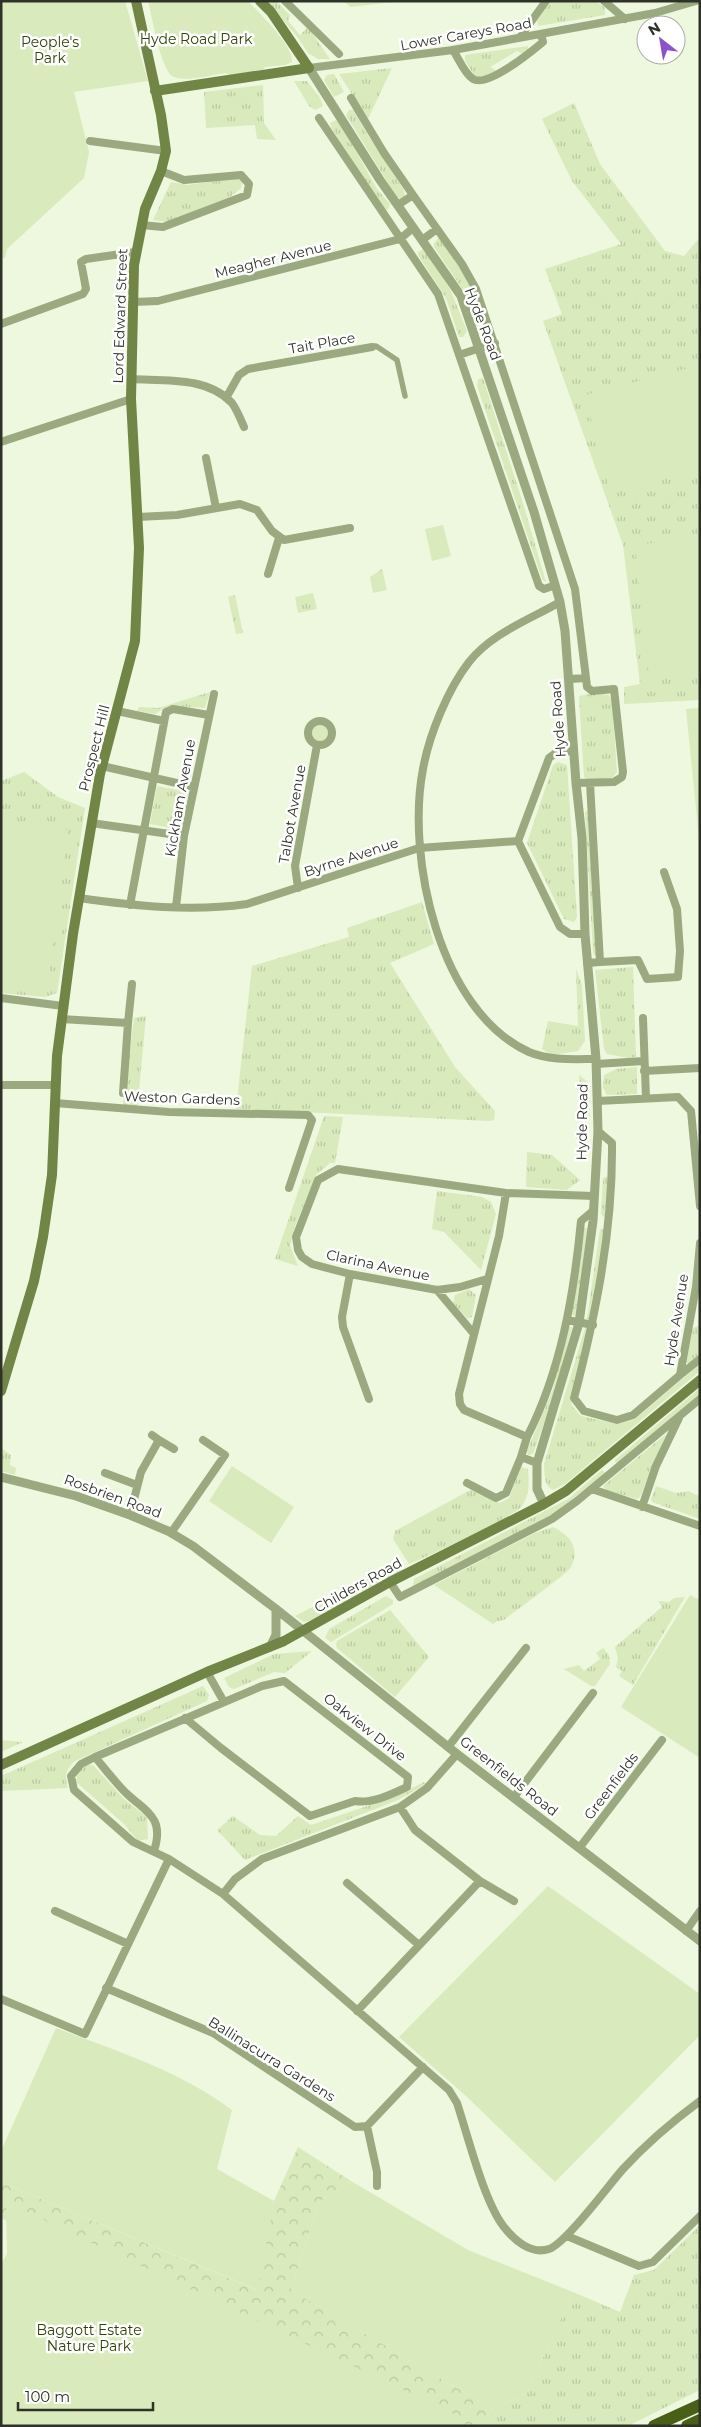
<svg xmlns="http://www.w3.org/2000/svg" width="701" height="2427" font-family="Montserrat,sans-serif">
<defs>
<pattern id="grass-tufts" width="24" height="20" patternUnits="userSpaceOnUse" patternTransform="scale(1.25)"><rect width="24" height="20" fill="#d9eabc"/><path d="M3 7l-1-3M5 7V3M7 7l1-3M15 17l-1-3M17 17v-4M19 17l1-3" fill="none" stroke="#bbc9a2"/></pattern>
<pattern id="forest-crowns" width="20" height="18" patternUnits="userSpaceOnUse" patternTransform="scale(1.25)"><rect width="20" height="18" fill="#d9eabc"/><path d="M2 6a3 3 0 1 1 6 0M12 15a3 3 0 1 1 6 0" fill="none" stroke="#bbc9a2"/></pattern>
</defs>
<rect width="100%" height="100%" fill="#eef8df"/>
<path fill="url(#grass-tufts)" d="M267,1H276L290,15L288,21L300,35L308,27L330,59H318L308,53L298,38Z
M551,1H596L605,8V15L538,26L537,21Z
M528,46V53L524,55L517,51L490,67L497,71L476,78L465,61V55Z
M392,68L368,119L339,74Z
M334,74L344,92L334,97L324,80L327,75Z
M294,81H307L320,98L323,106L315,110L309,106Z
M263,85L264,123L276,140L257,139L255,125L206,128L204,92Z
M574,103L600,164L665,251L684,256L700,237V700L624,704V687L640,684L623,545L543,321L562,314L545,269L621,244L572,181L542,119Z
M349,110H354L367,134L404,190L405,196L401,200L396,196L346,115Z
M336,120L340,123L377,189L390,204L388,210L384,209L332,129L330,123Z
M237,178L242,181L241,188L230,197L167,222L153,220L171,182L187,185Z
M439,237L471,283L483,322L479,326L476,324L463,290L434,247V243Z
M424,249L450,289L467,331L463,337H459L446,298L418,255V252Z
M483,378L523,503L546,582L542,579L477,386L478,379Z
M382,569L387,590L373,593L370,577Z
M313,593L317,609L298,613L295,597Z
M235,595L243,633L236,634L228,597Z
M210,692L205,708L168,706L155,714L137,711L139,707L158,708Z
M594,693L609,695L612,700L617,772L612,778L588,781L584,777L579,698V696Z
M312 733a8 8 0 1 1 16 0a8 8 0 1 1-16 0Z
M558,762L567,765L577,917L574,922L564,919L527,843L553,765Z
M24,772L58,797L85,808L57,993L45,997L1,993V781Z
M157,786L189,792L181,830L150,824Z
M589,810L598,953L595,956L593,953L585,812Z
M422,902L434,944L390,963L455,1067L495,1111L494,1120L489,1121L236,1109L252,966L349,937L347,928Z
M633,967L636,1057L628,1058L607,1054L604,1049L595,970Z
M576,969L582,985L585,1041L578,1051L552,1055L542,1049L548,1021L578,1026Z
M146,1016L137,1112L122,1111L134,1018Z
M637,1067V1094L607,1095L603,1088L604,1075L616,1069Z
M579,1075L589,1083L590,1116L583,1119Z
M324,1116L343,1117L335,1163H330L316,1175L295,1226L290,1245L298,1266L275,1259Z
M527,1152L552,1155L580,1180L567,1190L526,1187Z
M608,1176L606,1215L603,1217L601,1214L603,1178Z
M437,1191L482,1197L491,1202L496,1214L481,1270L444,1232L432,1229Z
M584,1228H588L575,1316L571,1314Z
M600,1229H605L591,1319H587Z
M469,1289L476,1295L472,1317L467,1318L453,1303L455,1295Z
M700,1325V1355L690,1363H686L693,1328Z
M568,1327H572L556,1389L533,1454L528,1455L527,1451L553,1389Z
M585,1328H588L570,1396L572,1406L581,1416L618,1424L635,1419L700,1364V1371L565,1484L553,1490C543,1485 545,1474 544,1464Z
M700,1388V1395L618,1463L615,1462V1460Z
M666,1434L640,1497L637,1499L606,1490L603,1486Z
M1,1448L11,1455L10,1465L16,1468L15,1475L1,1471Z
M521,1467L528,1469C529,1483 530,1493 522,1506C517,1515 423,1559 409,1564L393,1539L395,1531L472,1489L500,1503L509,1498Z
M602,1470L606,1473L553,1514L413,1586L414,1579L568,1499Z
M656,1486L676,1493L689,1491L700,1497V1519L652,1502L651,1499Z
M553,1527C569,1535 581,1547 571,1567C566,1575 515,1611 504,1620L497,1621L493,1624L434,1585L535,1533Z
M396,1564L402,1571L318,1618L304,1622L295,1616Z
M386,1596L393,1600V1604L331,1642L325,1638L329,1629Z
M685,1597L633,1685L619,1676L622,1671L616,1667L618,1658L615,1647L662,1607L658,1601L669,1602L674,1598Z
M390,1610L429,1657L395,1697L337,1648L336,1645L337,1641Z
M603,1648L609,1655L610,1664L595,1686H591L564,1669L579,1665L584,1671L600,1659L596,1653Z
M312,1651L285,1673L274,1672L234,1689L229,1687L224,1678L274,1654Z
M203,1686L209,1695L207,1701L75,1761C66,1769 64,1776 68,1788L1,1791V1776Z
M1,1740L23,1742L1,1752Z
M87,1764L93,1765L124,1799L147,1817L148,1839L138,1841L124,1824L76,1782L78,1772Z
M424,1782L426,1784L398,1800L245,1860L217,1830L233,1816L260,1835L276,1836L298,1816L311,1825L391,1798Z
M700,2225V2390L628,2426H479L493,2409L527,2393L573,2292L620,2312L634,2275L654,2270Z"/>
<path fill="url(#forest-crowns)" d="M298,2147L351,2181L319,2202L291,2290L493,2409L479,2426H49L128,2280L1,2218V2182L257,2290L274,2201Z"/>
<path fill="#d9eabc" d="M1,1H125L148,81L74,92L89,152L84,178L7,249L5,258L1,259Z
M148,1H248C259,13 294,46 292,62L285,65L265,67L263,70L231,75L225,73C210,75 189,82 174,77C161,73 152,16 148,1Z
M343,1H401L351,7Z
M700,365V468L610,492L585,395Z
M443,525L451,556L432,561L425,529Z
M700,538V672L649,678L635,545Z
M700,708V848L686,709Z
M1,821L68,830L46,994L1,989Z
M232,1466L294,1507L271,1543L209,1501Z
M690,1595L700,1600V1758L621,1707Z
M548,1886L700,1994V2035L555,2182L466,2096L399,2037Z
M56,2028C117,2051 180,2071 232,2110L217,2169L274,2201L258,2290L1,2182V2151Z
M351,2181L468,2250L573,2292L527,2393L493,2409L291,2290L319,2202Z
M6,2202L454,2414L462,2426H1V2264L7,2254Z"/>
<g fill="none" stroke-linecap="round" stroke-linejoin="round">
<path stroke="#9aa980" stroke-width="5.5" d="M372,347L376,346L397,360L405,396"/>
<path stroke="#9aa980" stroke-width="8" d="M285,1L339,54
M604,1L625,19
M520,37L546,1
M453,50C459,59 464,73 473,79C487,88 531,52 543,42L541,34
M309,68L453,50L655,13L696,1
M351,98L384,153L413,195L398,205
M319,118L438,294L539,586L544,589L550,587
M90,141L166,151
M413,195L462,264L476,289L575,589L586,678
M141,225L163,227L247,195L249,184L241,175L184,180L161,171
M422,240L437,229
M134,302L158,301L400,239L413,228
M1,324L83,294L86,289L81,262L86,259L135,252
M459,355L495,343
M131,379C163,381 207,376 232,403C237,410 241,420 244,427
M226,398L239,375L248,369L372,347
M1,442L131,399
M206,458L216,508
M138,517L177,515L240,504L257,510L272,531L284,540L350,528
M268,574L279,538
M560,602C529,620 492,633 469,662C448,689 429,735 423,769C406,857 439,1011 529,1052C550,1061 575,1059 596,1059
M570,679L586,678L587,687L592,691L614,689L623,772L622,777L614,782L576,783
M117,711L164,721
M308 733a12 12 0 1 1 24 0a12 12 0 1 1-24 0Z
M102,766L194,787
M91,823L184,836
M518,841L560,927L570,934H585
M298,888L295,866L317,745
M79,898C135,906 191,912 247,904L419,848L518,841L549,758L557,752L574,751
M130,905L166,712L173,709L209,715
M176,907L184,836L214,694
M600,962L638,960L647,979L678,977L680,951L677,909L664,872
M587,963L600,962L590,783
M1,998L63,1006
M643,1018L646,1098
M61,1019L128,1023L132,984
M596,1064L644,1061
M644,1071L700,1068
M1,1085H56
M123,1093L128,1023
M598,1101L678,1097L691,1111L700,1206
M55,1103L169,1112L308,1115L312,1120L289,1188
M598,1131L612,1143C613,1230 596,1314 574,1398L584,1411L617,1420L633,1415L680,1375L696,1287L700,1243
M506,1193L499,1236L459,1394L460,1404L464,1410L527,1437L521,1457L537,1463
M350,1274L342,1317L343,1327L369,1399
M487,1279L460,1287L437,1290L350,1274L312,1264L302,1257L298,1250L296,1237L318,1180L338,1169L506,1193L594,1196
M437,1290L474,1334
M567,1320L593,1325
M680,1375L700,1359
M527,1437C561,1371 574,1294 581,1221L594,1210
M159,1440L174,1449
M105,1473L137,1485
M467,1483L496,1498L506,1493L521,1457
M592,1489L700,1526
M642,1507L656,1466L679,1418
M130,1515L141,1472L159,1440L152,1435
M171,1533L225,1455L203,1440
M390,1582L400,1597L552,1519L577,1501L700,1399
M207,1672L224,1702
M185,1718L221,1748L310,1816L355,1801C372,1804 392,1794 407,1787L408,1777L284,1681L262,1686L95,1757L81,1764L71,1776L74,1790L133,1842L169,1859L223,1894L449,2090L457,2103C468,2136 484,2202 504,2227C514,2240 531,2255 549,2249C566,2243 608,2186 623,2169C646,2144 673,2121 700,2101
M448,1747L526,1648
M95,1757C105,1769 115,1782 126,1793C146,1812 165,1817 154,1851
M514,1797L593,1693
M400,1807L427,1788L457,1754
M580,1847L662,1740
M347,1883L419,1945
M223,1894L235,1879L262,1859L400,1807L415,1830L480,1881L514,1901
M55,1911L128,1944
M686,1931L700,1911
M106,1988L213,2033L355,2127L367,2126L423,2067
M1,1999L85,2034L169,1859
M357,2011L480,1881
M367,2126L377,2172V2186
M567,2236L639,2266L653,2262L700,2216"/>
<path stroke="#9aa980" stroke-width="9" d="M309,68L380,180L461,296L534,512L560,602L565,631L576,783L582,838L585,934L596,1059L598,1131L593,1221L579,1323L537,1463V1489L544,1504
M1,1477L76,1496L130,1515L168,1531L193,1546L276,1609L457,1754L700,1941
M270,1647L276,1635V1609"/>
<path stroke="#708546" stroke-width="10" d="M155,91L309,68L271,12L260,1
M1,1391L34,1281L43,1237L52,1175L57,1056L73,934L100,774L135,641L139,548L131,399L134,265L145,209L161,171L166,151L161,115L136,1
M1,1765L207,1672L284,1641L390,1582L544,1504L566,1491L700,1380"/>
<path stroke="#495e16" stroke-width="12" d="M654,2426L700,2405
M687,2426L700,2420"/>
</g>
<g text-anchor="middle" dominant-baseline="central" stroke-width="5" stroke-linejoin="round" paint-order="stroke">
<g font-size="14" fill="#2e3228" stroke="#fff">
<text transform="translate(466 34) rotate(-10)">Lower Careys Road</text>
<text transform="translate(273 259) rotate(-14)">Meagher Avenue</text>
<text transform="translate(120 316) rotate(-88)">Lord Edward Street</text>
<text transform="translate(483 324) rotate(69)">Hyde Road</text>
<text transform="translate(322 343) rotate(-10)">Tait Place</text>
<text transform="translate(558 719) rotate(-94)">Hyde Road</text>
<text transform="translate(94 748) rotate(-76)">Prospect Hill</text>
<text transform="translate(180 798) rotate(-80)">Kickham Avenue</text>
<text transform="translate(292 814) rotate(-80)">Talbot Avenue</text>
<text transform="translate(351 857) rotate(-18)">Byrne Avenue</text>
<text transform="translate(182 1098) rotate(2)">Weston Gardens</text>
<text transform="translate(582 1122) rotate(-89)">Hyde Road</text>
<text transform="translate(378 1265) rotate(12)">Clarina Avenue</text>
<text transform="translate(676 1320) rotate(-81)">Hyde Avenue</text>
<text transform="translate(113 1496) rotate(20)">Rosbrien Road</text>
<text transform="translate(358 1585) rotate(-29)">Childers Road</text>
<text transform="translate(365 1727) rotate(38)">Oakview Drive</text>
<text transform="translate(509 1776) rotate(38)">Greenfields Road</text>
<text transform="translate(611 1786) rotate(-53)">Greenfields</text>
<text transform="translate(272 2059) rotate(32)">Ballinacurra Gardens</text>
</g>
<g font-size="14" fill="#324206" stroke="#fff">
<text x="196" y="39">Hyde Road Park</text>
<text x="50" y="42">People's<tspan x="50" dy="16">Park</tspan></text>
<text x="89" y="2330">Baggott Estate<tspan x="89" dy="16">Nature Park</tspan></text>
</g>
</g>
<rect width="701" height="2427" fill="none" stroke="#2e3228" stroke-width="5"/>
<g transform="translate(661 40) rotate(329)"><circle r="24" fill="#ffffff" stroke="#abada9"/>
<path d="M0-4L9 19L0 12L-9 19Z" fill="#8b53cb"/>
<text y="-8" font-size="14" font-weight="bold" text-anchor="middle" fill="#2e3228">N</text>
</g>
<path d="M18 2402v8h135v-8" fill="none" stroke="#2e3228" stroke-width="2.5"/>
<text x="25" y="2402" font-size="15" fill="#2e3228" stroke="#ffffff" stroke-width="4" paint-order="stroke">100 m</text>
</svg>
